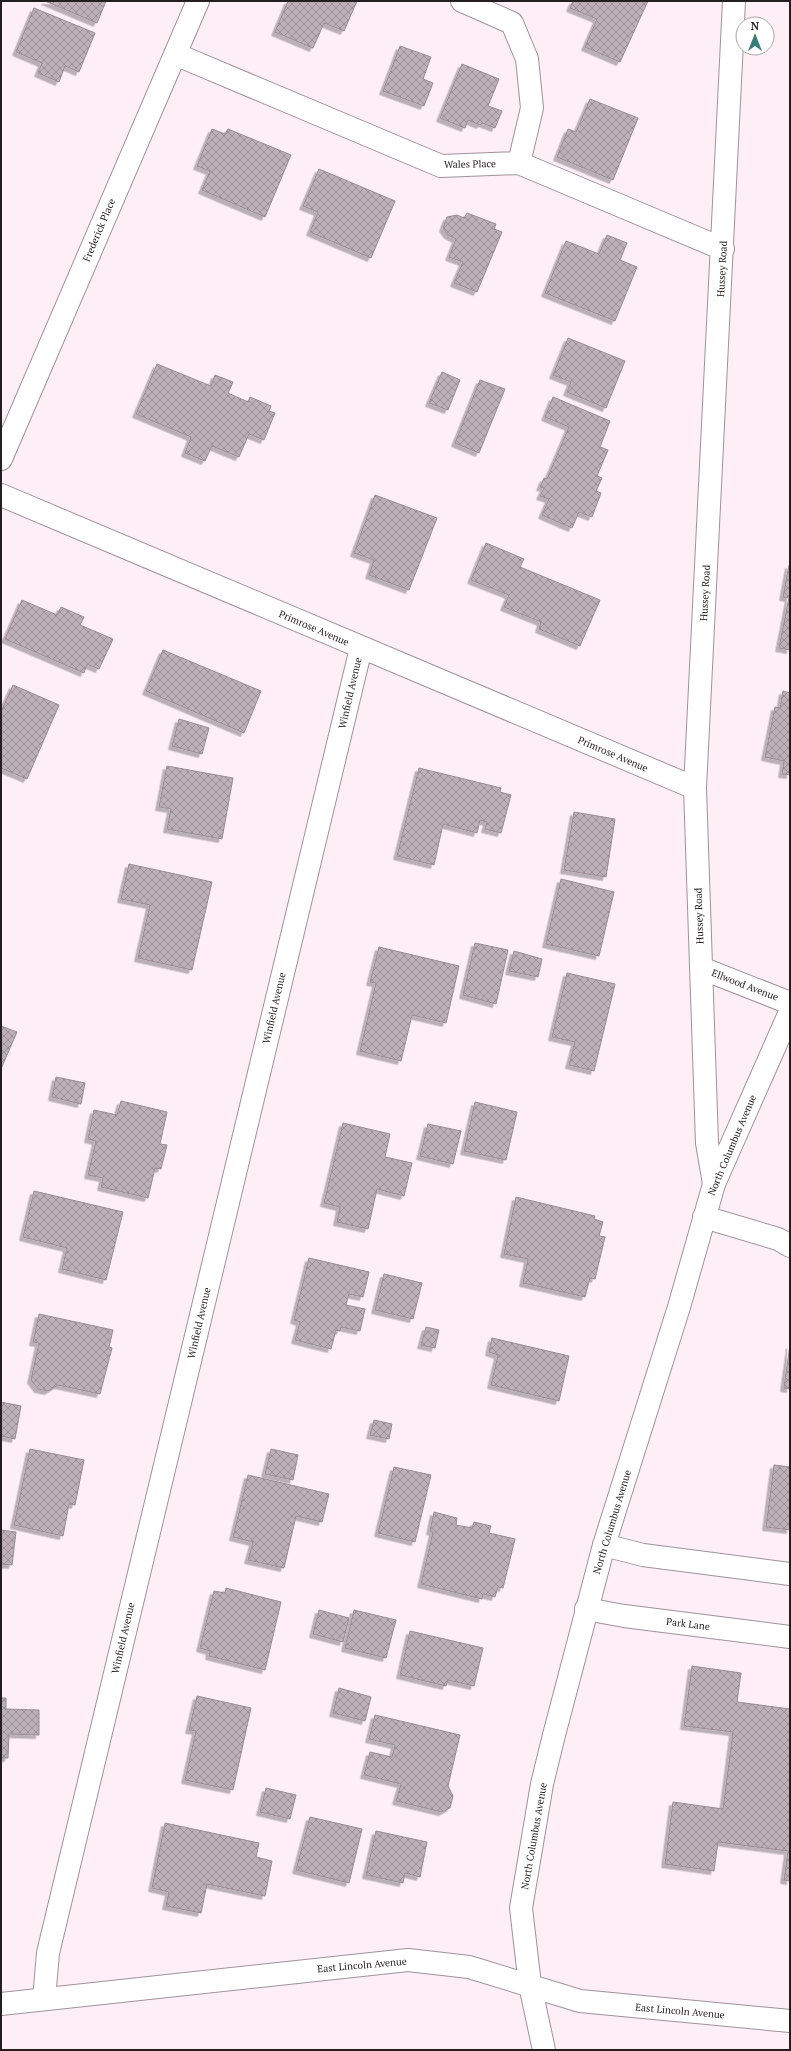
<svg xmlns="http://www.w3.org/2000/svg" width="791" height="2051" font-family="'PT Serif',serif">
<defs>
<pattern id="building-cross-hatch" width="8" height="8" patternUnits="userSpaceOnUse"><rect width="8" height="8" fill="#beb0b7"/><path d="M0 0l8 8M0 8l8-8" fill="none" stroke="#9a8f94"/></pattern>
<filter id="shadow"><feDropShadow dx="-3.5" dy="3.5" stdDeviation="0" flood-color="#0004"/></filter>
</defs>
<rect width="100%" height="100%" fill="#feeff7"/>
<path fill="url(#building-cross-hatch)" stroke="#9a8c93" filter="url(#shadow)" d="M45,1H106L97,23Z
M288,1H357L344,31L324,23L313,48L275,32Z
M573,1H648L620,62L585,47L597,19L570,8Z
M34,8L95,33L79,72L65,66L59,82L38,73L42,63L16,52Z
M400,46L431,57L423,79L433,83L424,106L383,91Z
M462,64L499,79L488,106L502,111L495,128L482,123L480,125L468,120L465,128L440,118Z
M590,99L638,118L613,180L557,157L568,129L576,132Z
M212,129L225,134L228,129L291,155L265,217L202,190L210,171L197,166Z
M319,169L395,201L371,258L310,232L318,212L303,206Z
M467,213L496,224L494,229L502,232L477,292L454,283L463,262L449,257L456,239L448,235L443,228L447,217L457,215L464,218Z
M607,235L627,243L620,260L637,267L615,321L545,293L566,241L599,254Z
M568,338L625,361L606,408L567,392L571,382L553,375Z
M157,364L211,386L215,375L233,382L228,393L248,402L250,397L271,406L269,411L275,413L264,440L249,434L239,457L212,446L205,461L185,453L191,437L136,414Z
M442,372L460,380L448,410L429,403Z
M480,380L505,389L479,453L455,443Z
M553,397L610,421L600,447L608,450L597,476L602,478L596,491L601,493L592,517L579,512L572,528L542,515L549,499L540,496L544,488L540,487L544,478L547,479L569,427L545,417Z
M375,495L437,518L409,590L369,575L374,560L354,553Z
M486,543L524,559L520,567L600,600L580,646L539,629L541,622L504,607L509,595L471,580Z
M789,565H790V650L779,648L789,598L783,597Z
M22,600L57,615L61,607L84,617L80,625L113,639L99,669L87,664L84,673L5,639Z
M163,650L261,691L244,733L146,691Z
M13,685L59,705L27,779L1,768V712Z
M783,691L790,693V775L782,774L784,761L765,757L775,707L780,708Z
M179,719L209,728L202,754L172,746Z
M167,766L233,778L222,839L167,829L171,809L159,807Z
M419,768L501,788L500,792L511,795L501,833L485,829L487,822L480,820L477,833L443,824L434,865L397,856Z
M574,812L615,819L606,877L564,870Z
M129,864L212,882L192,970L138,958L150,905L121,899Z
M561,879L614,892L599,956L546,944Z
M475,943L508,950L496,1004L463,995Z
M379,947L459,966L446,1023L412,1015L401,1061L360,1051L376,983L370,982Z
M514,951L542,959L538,977L509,971Z
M567,973L615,984L594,1071L569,1065L575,1042L552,1037Z
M1,1026L17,1032L1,1069Z
M56,1077L85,1083L81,1104L52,1097Z
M121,1101L167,1112L160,1144L167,1145L161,1169L155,1168L148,1198L101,1187L103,1178L88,1175L96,1141L88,1139L94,1110L117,1115Z
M475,1102L517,1112L506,1160L464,1151Z
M343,1123L390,1134L385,1157L412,1163L404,1196L377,1189L368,1229L337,1222L340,1207L324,1203Z
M428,1124L461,1131L453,1164L420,1156Z
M34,1191L123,1212L106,1280L62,1269L67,1248L23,1237Z
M516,1197L595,1216L594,1219L603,1222L599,1236L605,1237L595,1279L590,1278L585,1297L523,1283L528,1259L504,1254Z
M309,1258L369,1272L363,1297L349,1294L346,1305L365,1309L360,1331L341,1327L340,1331L336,1330L331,1349L295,1340L300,1322L294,1320Z
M384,1274L422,1283L413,1319L375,1310Z
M39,1314L113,1330L109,1347L112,1348L100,1394L58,1385L48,1391L38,1389L31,1380L39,1343L33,1342Z
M426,1327L439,1330L435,1348L421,1345Z
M492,1338L569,1356L559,1401L491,1385L498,1355L489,1352Z
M790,1345V1389L784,1388Z
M1,1402L21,1406L15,1439L1,1436Z
M374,1420L392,1424L389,1439L370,1435Z
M30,1449L84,1460L75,1505L69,1504L63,1536L14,1525Z
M271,1449L298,1455L293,1480L265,1474Z
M774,1465L790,1467V1530L766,1527Z
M394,1467L431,1475L415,1542L378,1533Z
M248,1475L329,1494L322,1522L296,1516L284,1568L248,1560L253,1542L233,1537Z
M434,1512L457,1518L456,1525L472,1528L474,1522L491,1526L489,1533L515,1539L503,1588L498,1587L495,1597L483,1594L482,1599L421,1584L433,1532L430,1531Z
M1,1530L16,1532L12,1565L1,1564Z
M226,1588L281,1602L265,1670L209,1656L210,1651L200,1648L214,1591L225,1593Z
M319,1610L349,1618L343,1642L313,1634Z
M354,1610L396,1620L386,1658L345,1648Z
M410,1631L483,1648L474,1686L448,1680L446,1686L400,1675Z
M692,1666L741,1673L737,1702L790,1709V1881L784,1880L788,1851L718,1842L714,1871L665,1864L673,1802L723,1809L733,1732L684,1726Z
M339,1688L371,1697L365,1721L333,1713Z
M197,1696L251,1708L233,1790L185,1780L196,1731L189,1730Z
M1,1698H6V1709L39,1710V1735L9,1734L8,1758H1Z
M375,1715L460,1735L448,1786L453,1796L450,1808L442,1812L396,1801L401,1784L364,1775L370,1752L392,1757L395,1745L369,1739Z
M266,1788L296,1795L290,1819L260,1812Z
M310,1817L362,1829L349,1883L296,1870Z
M165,1823L259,1843L256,1857L272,1861L265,1896L207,1884L201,1913L166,1906L169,1892L152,1888Z
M376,1831L427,1842L420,1877L405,1873L403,1883L366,1875Z"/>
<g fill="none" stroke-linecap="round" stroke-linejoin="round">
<g stroke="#a09299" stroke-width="24">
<path id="minor" d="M462,1L512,23L527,59L532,108L519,163
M175,54L441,166L519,163L723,249
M1,459L198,1
M1,495L695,788
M701,968L790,1003
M714,1184L707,1143L695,788L734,1
M704,1217L778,1239L790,1246
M604,1545L643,1555L790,1574
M586,1609L624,1616L790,1637
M44,1999L48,1953L361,648"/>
</g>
<g stroke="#a09299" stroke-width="24">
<path id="major" d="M1,2004L408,1960L469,1967L580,2001L790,2021
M544,2050L530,1985L521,1908L542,1784L554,1735L604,1545L679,1307L714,1184L790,1012"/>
</g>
<use href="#minor" stroke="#fff" stroke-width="22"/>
<use href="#major" stroke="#fff" stroke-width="22"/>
</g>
<g text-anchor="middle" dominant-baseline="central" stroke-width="3" stroke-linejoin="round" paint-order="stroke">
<g font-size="10" fill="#231e20" stroke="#fff">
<text transform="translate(470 164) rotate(-1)">Wales Place</text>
<text transform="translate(99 230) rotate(-67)">Frederick Place</text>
<text transform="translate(722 269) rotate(-87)">Hussey Road</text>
<text transform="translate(705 593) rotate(-87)">Hussey Road</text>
<text transform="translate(314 628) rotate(23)">Primrose Avenue</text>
<text transform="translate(350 693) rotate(-77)">Winfield Avenue</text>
<text transform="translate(613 754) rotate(23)">Primrose Avenue</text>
<text transform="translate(699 916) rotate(-92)">Hussey Road</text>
<text transform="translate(745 985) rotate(21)">Ellwood Avenue</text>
<text transform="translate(274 1008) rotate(-77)">Winfield Avenue</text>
<text transform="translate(732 1145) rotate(-67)">North Columbus Avenue</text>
<text transform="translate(199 1323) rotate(-77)">Winfield Avenue</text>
<text transform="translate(612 1522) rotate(-73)">North Columbus Avenue</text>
<text transform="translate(688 1624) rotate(7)">Park Lane</text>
<text transform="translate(123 1638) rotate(-77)">Winfield Avenue</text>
<text transform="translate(534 1836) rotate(-80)">North Columbus Avenue</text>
<text transform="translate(362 1965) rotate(-5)">East Lincoln Avenue</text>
<text transform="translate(680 2011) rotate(5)">East Lincoln Avenue</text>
</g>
</g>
<rect width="791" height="2051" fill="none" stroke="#231e20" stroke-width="4"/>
<g transform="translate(755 36)"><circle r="19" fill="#ffffff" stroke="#a7a5a6"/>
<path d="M0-3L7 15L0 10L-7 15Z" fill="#387f79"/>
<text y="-6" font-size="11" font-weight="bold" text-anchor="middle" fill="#231e20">N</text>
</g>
</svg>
